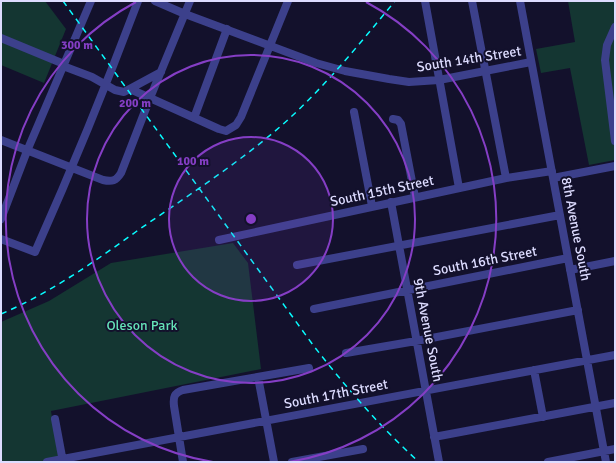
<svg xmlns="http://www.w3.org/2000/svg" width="616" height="463" font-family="Signika,sans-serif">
<rect width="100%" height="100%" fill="#13112c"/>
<path fill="#143632" d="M1,1H45L66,29L44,83L1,65Z
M568,1H615V160L589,165L570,68L541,73L536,49L575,42Z
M233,243L248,263L261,369L51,411L59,462H1V322L49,301L111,263Z"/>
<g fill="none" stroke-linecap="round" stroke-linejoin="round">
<path stroke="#3c408b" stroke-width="8" d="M155,1L185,14L316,63L345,71L389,79L409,82L439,80L531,62
M425,1L459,188
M472,1L506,178
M520,1L606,462
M615,27L607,45L605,60L615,141
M1,38L64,64
M63,66L92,77L115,90L124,92L161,72
M130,89L219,129L226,131L236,125L241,117L288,1
M354,112L372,206
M194,118L227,29
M393,119L398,120L401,124L415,197
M1,140L103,180C112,182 116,181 121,173L150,98L190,1
M553,178L615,166
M391,202L439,462
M1,219L27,151L91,1
M1,239L35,252C72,169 106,86 138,1
M219,240L506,178L552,171
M297,265L560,215
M570,270L615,261
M314,309L568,258
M346,353L416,341L578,310
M534,370L543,417
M258,377L274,462
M55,419L63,462
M434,437L615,403
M47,462L615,355
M183,462L174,406C173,397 174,393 183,390L309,368
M292,462L363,449
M548,462L615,449"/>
<path stroke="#08fcff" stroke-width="1.5" stroke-dasharray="6 5" stroke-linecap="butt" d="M63,1L313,345C345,386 380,427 419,462
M1,314C50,293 94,262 137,231C183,199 231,168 274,132C319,94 357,47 395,1"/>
</g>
<circle cx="251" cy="219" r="82" fill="#853ec5" fill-opacity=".12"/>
<g fill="none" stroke="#853ec5" stroke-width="2">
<circle cx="251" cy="219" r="82"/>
<circle cx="251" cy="219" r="164"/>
<path d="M213 462A246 246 0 0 1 136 2M366 2A246 246 0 0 1 289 462"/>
</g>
<g text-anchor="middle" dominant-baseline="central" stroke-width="4" stroke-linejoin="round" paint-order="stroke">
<g font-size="14" fill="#dddcff" stroke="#13112c">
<text transform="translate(469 59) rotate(-9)">South 14th Street</text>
<text transform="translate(382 191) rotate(-12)">South 15th Street</text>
<text transform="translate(576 229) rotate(79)">8th Avenue South</text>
<text transform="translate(485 261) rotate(-11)">South 16th Street</text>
<text transform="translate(428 330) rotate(79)">9th Avenue South</text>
<text transform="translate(336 394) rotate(-11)">South 17th Street</text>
</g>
<g font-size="14" fill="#65e3b8" stroke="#13112c">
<text x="142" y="325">Oleson Park</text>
</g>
</g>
<circle cx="251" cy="219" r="6" fill="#853ec5" stroke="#13112c" stroke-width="2"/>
<g font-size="12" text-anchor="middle" font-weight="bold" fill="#853ec5" stroke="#13112c" stroke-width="4" stroke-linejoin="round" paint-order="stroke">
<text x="77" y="49">300 m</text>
<text x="135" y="107">200 m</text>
<text x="193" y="165">100 m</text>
</g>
<rect width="616" height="463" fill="none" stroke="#dddcff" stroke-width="4"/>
</svg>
